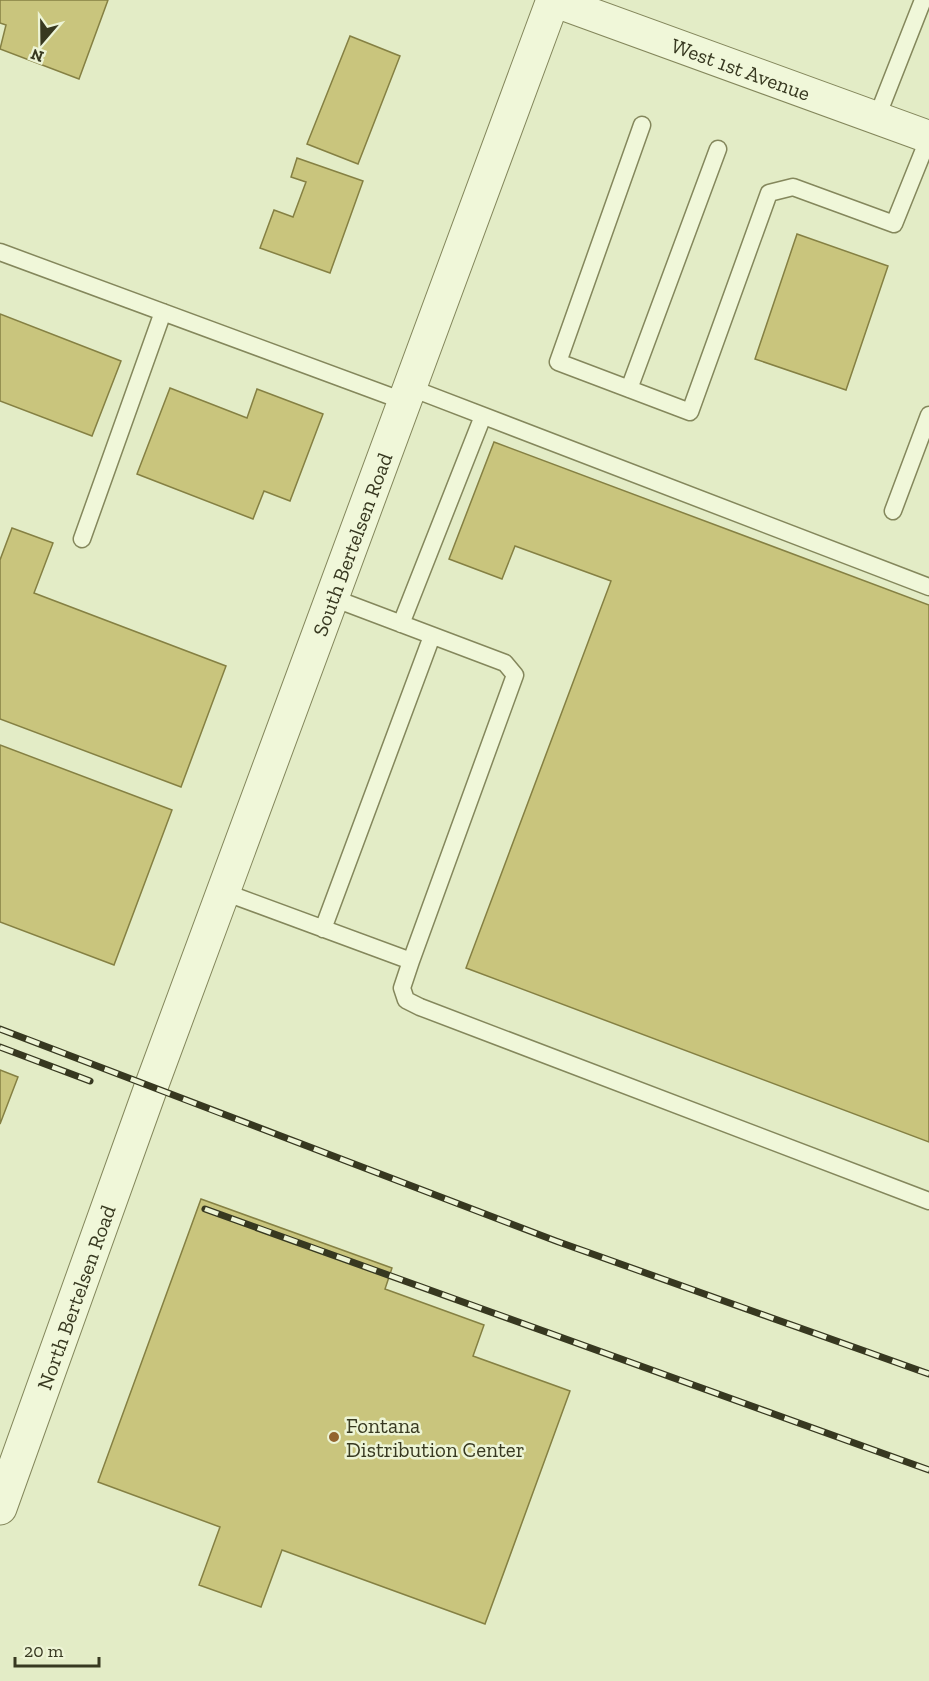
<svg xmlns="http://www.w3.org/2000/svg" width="929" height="1681" font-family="'Zilla Slab',serif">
<rect width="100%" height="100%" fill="#e3ecc6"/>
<path fill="#c9c57d" stroke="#858043" stroke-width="1.5" d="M0,0H108L79,79L0,49L6,25L0,23Z
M350,36L400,56L358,164L307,144Z
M297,158L363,181L330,273L260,248L274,210L293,217L306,182L291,177Z
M797,234L888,266L846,390L755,359Z
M0,314L121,361L92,436L0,401Z
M170,388L247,418L257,389L323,414L290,501L264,491L253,519L137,474Z
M494,442L929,605V1142L466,968L611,581L515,546L502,579L449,559Z
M12,528L53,543L34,593L226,666L181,787L0,719V560Z
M0,745L172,810L114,965L0,922Z
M0,1070L18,1077L0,1124Z
M201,1199L392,1268L385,1289L484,1325L473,1356L570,1391L485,1624L282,1550L261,1607L199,1585L220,1527L98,1482Z"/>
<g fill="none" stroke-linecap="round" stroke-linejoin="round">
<g stroke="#84875c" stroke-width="19">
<path id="service" d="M877,117L923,0
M642,125L558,362L690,412L769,193L793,187L894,224L929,137
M0,252L406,402
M411,388L929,587
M629,389L718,149
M893,511L929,415
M82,539L163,312
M333,598L505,663L515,675L411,961
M401,624L483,416
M224,892L411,961L402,988L406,1000L420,1007L929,1201
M323,929L432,636"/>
</g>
<g stroke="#84875c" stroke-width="34">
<g id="minor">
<path id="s1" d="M552,0L929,137"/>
</g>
</g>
<g stroke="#84875c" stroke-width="35">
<g id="tertiary">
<path id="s2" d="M0,1508L151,1087L553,0"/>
</g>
</g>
<use href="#service" stroke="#f0f7d9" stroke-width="16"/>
<use href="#minor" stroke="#f0f7d9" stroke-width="32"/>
<use href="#tertiary" stroke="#f0f7d9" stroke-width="33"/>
<g stroke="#373820" stroke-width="7">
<path id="rail" d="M0,1029L556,1241L929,1374
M0,1047L90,1081
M205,1209L929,1470"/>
</g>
<use href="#rail" stroke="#edf4d5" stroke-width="4.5" stroke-dasharray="14" stroke-linecap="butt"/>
</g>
<circle fill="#93642f" stroke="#edf4d5" stroke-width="2" cx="334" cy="1437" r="6"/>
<g text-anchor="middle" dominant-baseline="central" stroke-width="5" stroke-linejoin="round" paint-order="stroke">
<g font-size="21" fill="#373820" stroke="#edf4d5">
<text stroke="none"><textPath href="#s1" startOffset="201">West 1st Avenue</textPath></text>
<text stroke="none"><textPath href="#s2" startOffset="1026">South Bertelsen Road</textPath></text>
<text stroke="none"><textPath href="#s2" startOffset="224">North Bertelsen Road</textPath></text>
</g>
<g font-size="21" fill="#373820" stroke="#edf4d5" text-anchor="start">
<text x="346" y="1425">Fontana<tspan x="346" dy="24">Distribution Center</tspan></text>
</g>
</g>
<g transform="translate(42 42) rotate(200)" stroke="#edf4d5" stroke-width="4.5" paint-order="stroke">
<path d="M0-4.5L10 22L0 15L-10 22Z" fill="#373820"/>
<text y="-9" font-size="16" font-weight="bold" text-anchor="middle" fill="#373820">N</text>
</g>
<path d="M15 1657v9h84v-9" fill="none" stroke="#373820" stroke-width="3"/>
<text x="24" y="1657" font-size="18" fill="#373820" stroke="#edf4d5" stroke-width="4.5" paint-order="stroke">20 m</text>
</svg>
